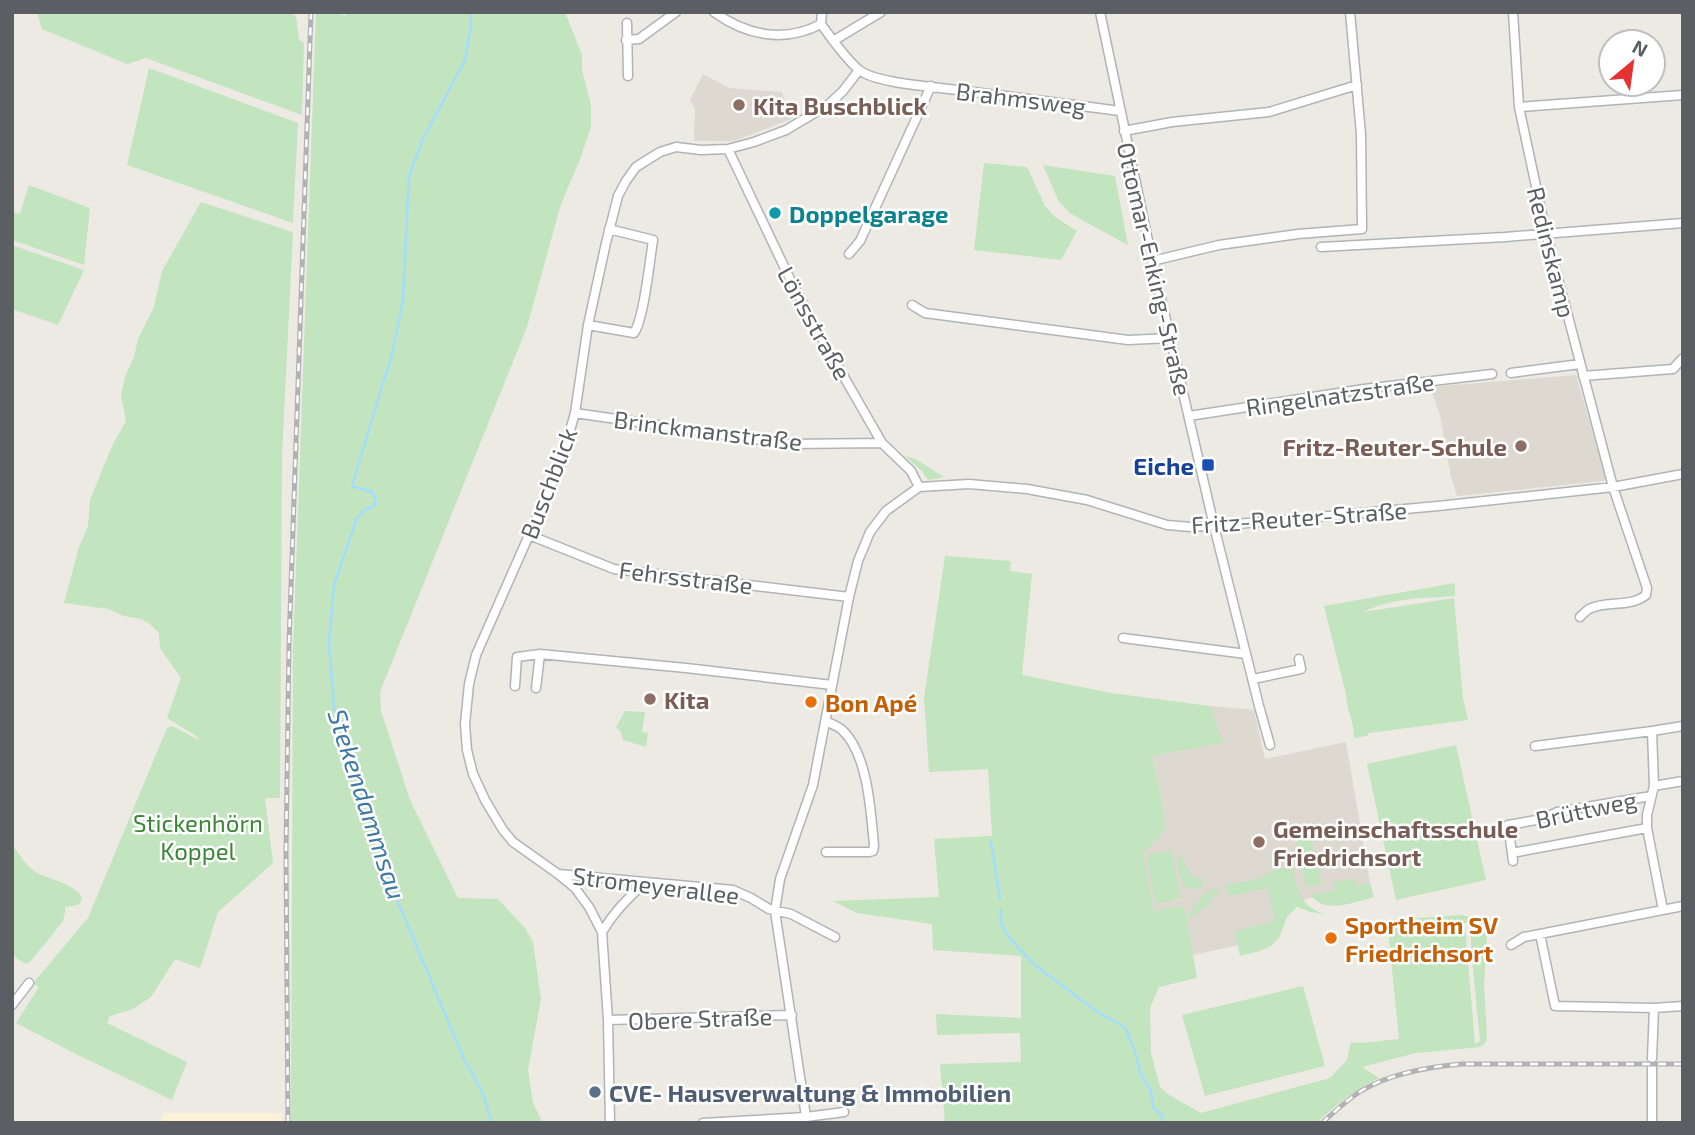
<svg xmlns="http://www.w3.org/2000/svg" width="1695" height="1135" font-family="'Exo 2',sans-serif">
<rect width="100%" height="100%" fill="#edeae3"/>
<path fill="#fdf1d8" d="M163,1113H282V1123H162Z"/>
<path fill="#ddd9d1" d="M703,74L729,88L782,92L791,119L734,141H694L695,109L690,100Z
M1576,375L1606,479L1603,481L1457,496L1451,477L1440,415L1430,387Z
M1210,706L1254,710L1265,759L1346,742L1370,883L1291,903L1279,930L1257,941L1193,955L1184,906L1154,912L1142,854L1165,830L1162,801L1152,756L1222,743Z"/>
<path fill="#c2e4bf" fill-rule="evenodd" d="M37,12H287L296,16L299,40L304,43L302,115L146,58L127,64L42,29Z
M316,12H335L345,16L346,12H565L582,55V70L591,105V127L579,162L561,204L527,327L380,692L381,711L410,800L458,898L498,899L525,928L533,942L541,999L528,1070L533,1103L543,1123H291L293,650Z
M149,68L298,123L293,223L127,165Z
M984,163L1027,167L1045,206L1055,217L1077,231L1061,260L974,250Z
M1043,165L1115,176L1128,245L1071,214L1059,202Z
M29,185L90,208L84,265L12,240V212L20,214Z
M201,202L293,232L282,456L280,798H265L273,863L218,912L200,968L175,959L151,997L133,1009L110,1016L107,1023L187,1062L172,1100L78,1055L16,1023L39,987L33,983L88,918L167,728L172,726L199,740L196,736L167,718L181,678L160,648L159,633L150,624L141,619L124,616L108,609L64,603L79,547L88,526L90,500L112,446L126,421L121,395L125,377L134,357L138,339L154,307L162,271Z
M12,245L84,270L58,325L12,309Z
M904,455L917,460L944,477L928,480L922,471Z
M945,556L1011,561L1010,571L1032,574L1022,675L1111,693L1210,706L1223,743L1152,756L1162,801L1165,830L1143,854L1154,911L1184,906L1187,919C1196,905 1200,891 1219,888L1220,893L1212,895L1213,900L1208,901L1209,905C1199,908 1196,917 1187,920L1197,978L1159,987L1150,1008L1151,1053L1160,1087L1169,1095L1201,1113L1330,1078L1347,1060L1351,1042L1361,1043L1399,1039L1388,929L1383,928V924L1388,920L1463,915L1473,919L1487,934L1484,985L1487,1036L1486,1042L1481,1047L1416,1053L1362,1067L1379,1078C1355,1090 1336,1105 1316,1123H945L940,1064L1021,1062L1020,1033L937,1035L936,1014L1021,1018V956L933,950L932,924L857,913L833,901L939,897L934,839L992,836L988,769L929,772L924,698ZM1470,923L1472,959L1480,1041L1475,1044L1465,926L1388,928L1389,926Z
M1455,583V596C1423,598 1392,598 1363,612L1454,598L1463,698L1468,720L1369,733L1367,736L1354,738C1355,723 1346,709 1346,694L1324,606Z
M625,711L645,712L642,732L648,733L646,747L623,740L621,732L616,727Z
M1456,745L1486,880L1396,900L1367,764Z
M1308,824L1314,850L1299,853L1294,828Z
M12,845C19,853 25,865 34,871C47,879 78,884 82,899L78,905L65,907V912L63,921L31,961L26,964L19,960L12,954Z
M1171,850L1181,898L1156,904L1146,856Z
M1314,852L1322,884L1306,887L1299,855Z
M1181,856L1192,877L1196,879L1198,876H1201L1202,887C1183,897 1177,872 1177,858Z
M1292,866C1298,890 1299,906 1325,914L1310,912L1297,907L1287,917L1279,938L1271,946L1260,951L1240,956L1235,931L1275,921L1268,888L1229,896L1226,885L1258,879L1271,871Z
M1355,878L1356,885L1354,886L1370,883L1374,897C1355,902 1324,915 1311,895L1335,890L1333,882Z
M1303,986L1325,1066L1205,1096L1182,1015Z"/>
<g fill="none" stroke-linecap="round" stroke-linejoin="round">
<path stroke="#a3ddfd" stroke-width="2.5" d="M470,12L471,24L465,60L423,139L409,176L403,301L391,359L384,380L352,486L372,492L376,500L373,507L364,510L357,518L334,585L329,643L334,707L395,895L464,1059L483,1094L492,1123
M991,842L1000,899
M1001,910V924L1010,939L1035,965L1096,1011L1125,1027L1135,1052L1141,1075L1151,1091L1153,1107L1162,1116V1123"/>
<g stroke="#b0b4b8" stroke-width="11">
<path id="minor" d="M714,12C747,36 785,43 821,24
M1100,12L1151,255L1214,526L1259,706L1270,745
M1513,12L1519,107L1546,233L1613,487L1647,588L1646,595C1630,608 1606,600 1589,609C1586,611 1583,614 1580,617
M627,23L628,76
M821,24C831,38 845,58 859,70C877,84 940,87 964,91C1016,97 1068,104 1120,111
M821,24L822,12
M626,40L639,39L676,12
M833,41L881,12
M1519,107L1683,95
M1124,131L1172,122L1269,112L1357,85
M728,149L790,279L817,330L882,443L911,471L919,487
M1321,247L1505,237L1683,223
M849,254L860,241L931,86
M1152,261L1219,245L1298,234L1362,229L1361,134L1350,12
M912,305L925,313L1128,340L1171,338
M588,325L634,333C644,319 650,259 653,240L609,229
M1511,373L1580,364
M1583,376L1673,369L1682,359
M575,413L789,444L882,443
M1189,416L1364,389L1492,374
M529,535L614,569L849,597
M1123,638L1246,654
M1253,679L1301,669L1299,659
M515,686L517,657L540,654L686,668L832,685
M536,688L540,654
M1535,746L1652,731
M1654,786L1683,781
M826,852H869L873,851L874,846C871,813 868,752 841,729C837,726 831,724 826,721
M1512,853L1508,825L1542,819L1557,812L1651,796
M1513,861L1512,853L1647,828
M558,874L575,888L589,907L602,932L608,1020L610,1123
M1663,910L1647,828V815L1654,786L1652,731L1683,726
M602,932C614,912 628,897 646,882
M1540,934L1555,1006L1654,1008L1683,1006
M835,937L791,914L769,909L751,898L733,890L558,874L513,842L503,830L485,800L473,774L467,750L465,724L469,684L476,655L560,465L575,413L588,325L606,243L618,196L626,181L636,167L660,152L676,147L701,150L728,149L754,142L786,130L828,105L843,91L859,70
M1511,945L1524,937L1683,906
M12,1005L29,983
M608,1020L792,1015
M1652,1058L1654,1008
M703,1123L806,1117L844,1112
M807,1123L775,911L780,879L813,785L849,597L858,561L870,532L886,511L919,487L969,484L1027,489L1087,500L1167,525L1191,527L1274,521L1438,506L1613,487L1683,474
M1652,1123V1068"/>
</g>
<use href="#minor" stroke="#fff" stroke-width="8"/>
<g stroke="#b1b2b3" stroke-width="5">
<path id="rail" d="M288,1123L286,853L289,643L311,12
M1322,1123C1334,1112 1347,1100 1361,1091C1391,1073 1428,1067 1462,1064H1683"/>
</g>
<use href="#rail" stroke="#fff" stroke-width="2.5" stroke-dasharray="8" stroke-linecap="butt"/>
</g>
<g fill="#8d6e63" stroke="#fff" stroke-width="2.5">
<circle cx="739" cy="105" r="7"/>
<circle cx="1521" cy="446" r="7"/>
<circle cx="650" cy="699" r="7"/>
<circle cx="1259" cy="842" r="7"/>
</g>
<circle fill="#0f9aa8" stroke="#fff" stroke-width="2.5" cx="775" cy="213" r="7"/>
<rect fill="#1a4fb4" stroke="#fff" stroke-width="2.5" x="1201" y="458" width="14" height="14" rx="3.5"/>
<g fill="#e8710a" stroke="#fff" stroke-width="2.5">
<circle cx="811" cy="702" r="7"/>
<circle cx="1331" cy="938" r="7"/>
</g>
<circle fill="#5c6f8a" stroke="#fff" stroke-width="2.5" cx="595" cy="1092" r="7"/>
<g text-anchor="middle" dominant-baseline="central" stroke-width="5" stroke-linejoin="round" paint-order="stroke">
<g font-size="24" fill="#5b5f63" stroke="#fff">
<text transform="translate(1021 98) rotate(7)">Brahmsweg</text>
<text transform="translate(1552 252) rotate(76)">Redinskamp</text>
<text transform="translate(1155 269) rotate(77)">Ottomar-Enking-Straße</text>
<text transform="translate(815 323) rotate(61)">Lönsstraße</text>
<text transform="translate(1340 394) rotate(-8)">Ringelnatzstraße</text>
<text transform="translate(708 430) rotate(7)">Brinckmanstraße</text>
<text transform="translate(548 483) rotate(-69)">Buschblick</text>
<text transform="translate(1299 517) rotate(-4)">Fritz-Reuter-Straße</text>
<text transform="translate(686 577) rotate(7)">Fehrsstraße</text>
<text transform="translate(1586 809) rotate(-12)">Brüttweg</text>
<text transform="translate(656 885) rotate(7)">Stromeyerallee</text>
<text transform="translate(700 1018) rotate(-2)">Obere Straße</text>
</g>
<g font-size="24" font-weight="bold" fill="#785e54" stroke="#fff" text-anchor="start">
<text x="753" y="105">Kita Buschblick</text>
<text x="1507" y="446" text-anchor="end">Fritz-Reuter-Schule</text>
<text x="664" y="699">Kita</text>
<text x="1273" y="828">Gemeinschaftsschule<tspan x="1273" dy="28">Friedrichsort</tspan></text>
</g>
<g font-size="24" font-weight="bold" fill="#0d838f" stroke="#fff" text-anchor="start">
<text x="789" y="213">Doppelgarage</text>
</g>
<g font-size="24" font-weight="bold" fill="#164399" stroke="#fff" text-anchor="end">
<text x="1194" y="465">Eiche</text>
</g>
<g font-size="24" font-weight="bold" fill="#c56008" stroke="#fff" text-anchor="start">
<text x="825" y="702">Bon Apé</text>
<text x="1345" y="924">Sportheim SV<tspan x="1345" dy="28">Friedrichsort</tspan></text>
</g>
<g font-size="24" fill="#3a8537" stroke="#fff">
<text x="198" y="822">Stickenhörn<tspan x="198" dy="28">Koppel</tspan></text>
</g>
<g font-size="24" font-weight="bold" fill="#4e5e75" stroke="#fff" text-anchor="start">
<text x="609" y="1092">CVE- Hausverwaltung &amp; Immobilien</text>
</g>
<g font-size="26" font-style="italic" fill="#3e79a6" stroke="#fff">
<text transform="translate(368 804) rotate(72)">Stekendammsau</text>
</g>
</g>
<rect width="1695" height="1135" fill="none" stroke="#5b5f63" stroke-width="28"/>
<g transform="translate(1632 63) rotate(29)"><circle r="33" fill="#ffffff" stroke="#bdbfc1" stroke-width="2"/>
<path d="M0-5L12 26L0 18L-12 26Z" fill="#e53132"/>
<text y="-10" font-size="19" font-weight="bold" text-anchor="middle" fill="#5b5f63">N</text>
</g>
</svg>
